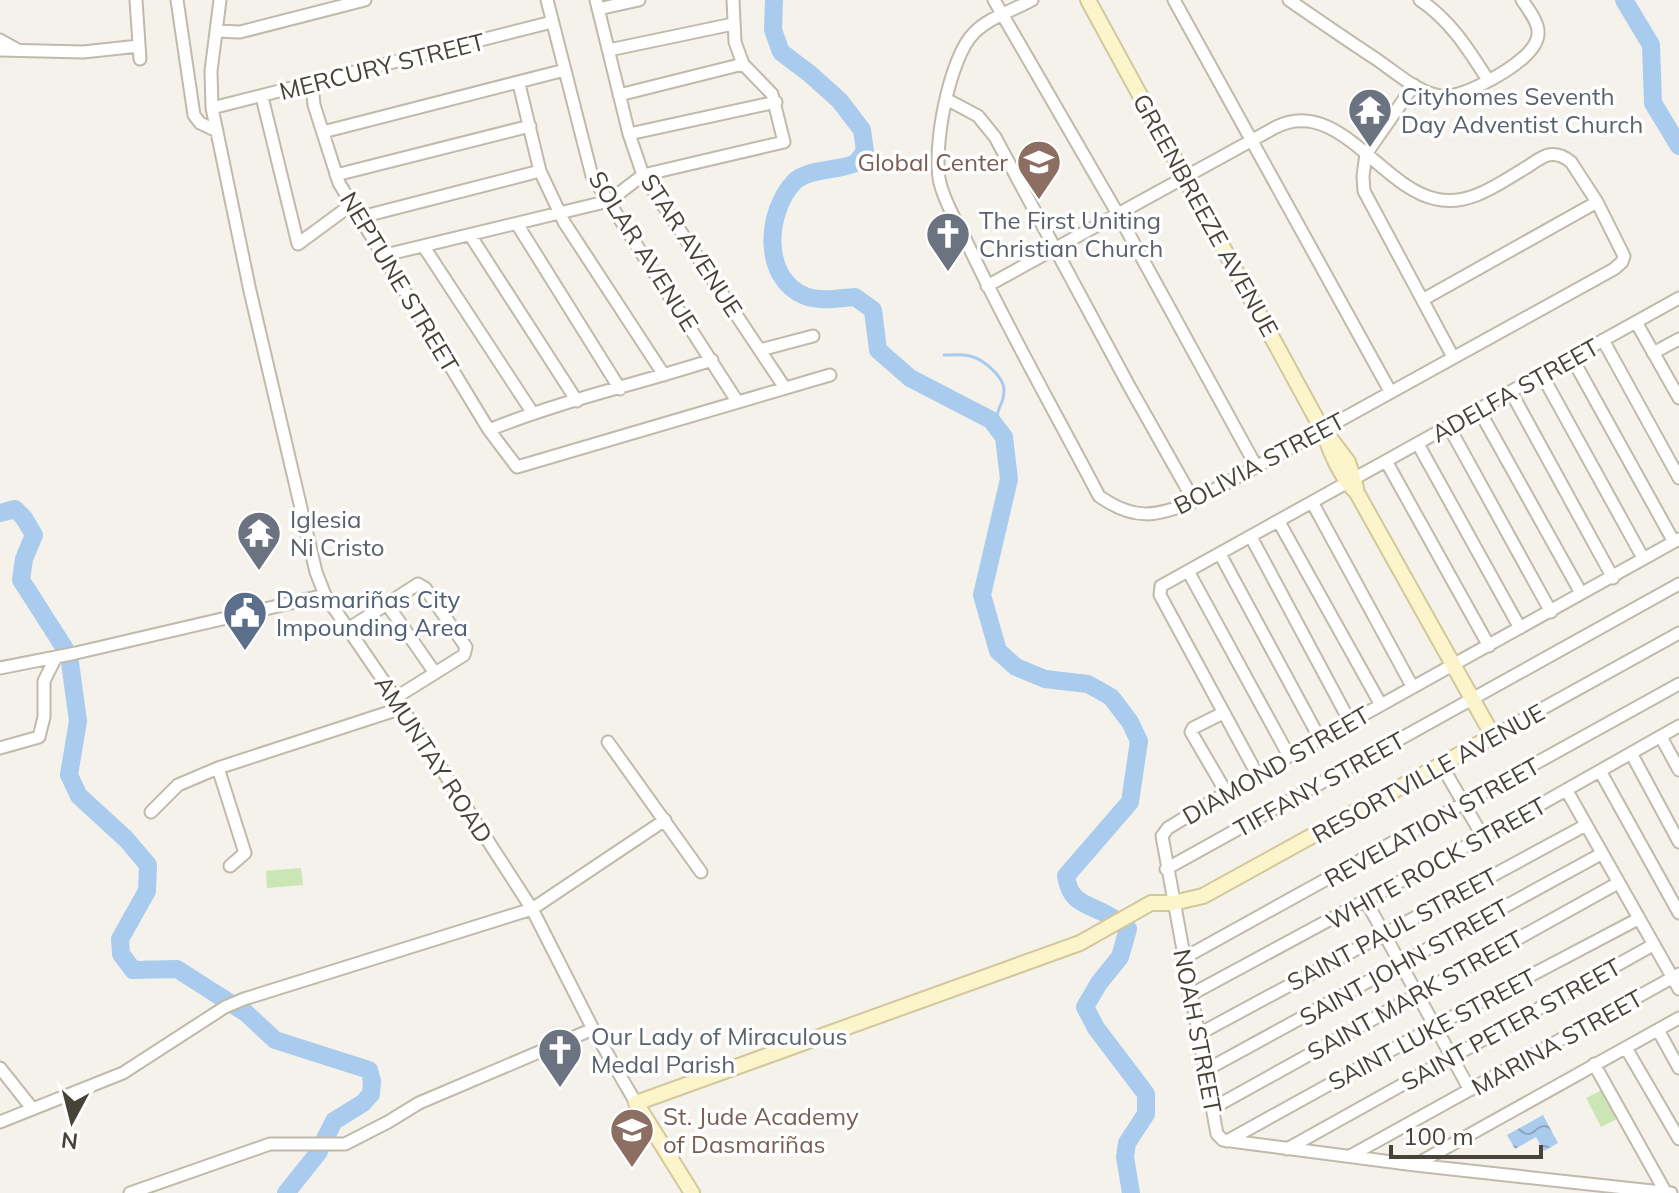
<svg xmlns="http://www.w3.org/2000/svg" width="1679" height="1193" font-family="Mulish,sans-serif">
<defs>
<pattern id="water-waves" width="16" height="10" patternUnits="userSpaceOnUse" patternTransform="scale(2)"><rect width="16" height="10" fill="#a9cbee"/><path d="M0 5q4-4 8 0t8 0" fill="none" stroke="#8ca6c2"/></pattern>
</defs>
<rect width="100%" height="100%" fill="#f4f2ea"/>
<path fill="#cbe6b4" d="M301,868L303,885L267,888L266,871Z
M1606,1088L1621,1117L1601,1127L1586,1098Z"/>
<path fill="url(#water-waves)" d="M1543,1115L1558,1143L1544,1151L1536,1137L1515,1149L1507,1135Z"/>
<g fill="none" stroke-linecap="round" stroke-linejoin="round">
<path stroke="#a9cbee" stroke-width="3" d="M944,355C952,355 962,354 970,356C983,359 1005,377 1004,391C1004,406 995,406 997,428"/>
<path stroke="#a9cbee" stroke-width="18" d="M774,0L773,30L781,52L810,74L840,101L862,130L865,151C862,155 858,162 853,164C836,171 806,169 794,182C766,212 761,278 805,296C820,302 839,298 855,297L873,310L878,350L910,378L991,420L1004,437L1009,479L982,595L998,651L1016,667L1045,679L1088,684L1111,697L1130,722L1139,741L1130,802L1066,876C1070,903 1085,903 1106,914C1114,918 1121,924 1128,929L1120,957L1099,983L1085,1007L1096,1028L1146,1094V1114L1127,1143L1125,1157L1131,1193
M1624,0L1651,45L1653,103L1679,146
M0,513L15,509L24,518L34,535L24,559L21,580L69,655L78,721L69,775L79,796L126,839L148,865L147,891L120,939L121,954L133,970L177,969L246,1013L275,1040L369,1070L372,1081L371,1094L363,1103L334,1121L318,1153L286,1193"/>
<g stroke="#bfbaac" stroke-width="15">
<path id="street" d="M136,0L140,59
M177,0L194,115L200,123L217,131
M220,0L211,71L212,108L250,291L316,572L325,595L402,708L532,909L593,1029L636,1103
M547,0L592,176L737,401
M596,0L629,134L643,175L785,388
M994,0L1119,216L1256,466
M1174,0L1390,391
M1289,0C1318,20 1347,40 1376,59C1395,72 1417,92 1440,96C1462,99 1507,72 1523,58C1548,36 1538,23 1522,0
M1420,0C1451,21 1468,49 1488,80
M598,9L639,0
M216,31L240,32L365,0
M0,40L18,50
M0,50L83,52L139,46
M609,50L733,24
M312,84L314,105L339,183L489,430L517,467L830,375
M519,84L540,171L564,222L664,375
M1414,85L1366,154L1363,176L1364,191L1453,357
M619,95L743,64
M262,97L298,244L351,205
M948,100L978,116L995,137L1128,384L1194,501
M212,108L552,22
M323,132L565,70
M629,134L776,102
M336,175L530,126
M361,217L540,171
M517,224L620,389
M470,235L577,401
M424,247L532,412
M385,255L609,201L643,175L784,142L772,94L743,64L735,42L733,0
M987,286L1276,127C1338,96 1381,188 1436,199C1469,207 1500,183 1527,167C1533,163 1541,157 1548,155C1557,153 1565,157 1571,162L1597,202L1624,256L1622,262L1614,269L1194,501C1157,517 1134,521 1099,496C1056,414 1010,333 970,249C960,227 946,207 940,183C932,150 949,57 974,33C988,18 1014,10 1032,0
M1424,299L1597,202
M1636,322L1679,398
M1603,340L1679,478
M760,350L813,336
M1653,353L1679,339
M1572,358L1674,542
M1542,375L1643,558
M1511,392L1613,578
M1479,410L1581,593
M1449,427L1551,612
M489,430C560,401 638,384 712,360
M1418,444L1520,628
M1386,461L1489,646
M1312,502L1412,686
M1279,522L1381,705
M1251,537L1350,722
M1220,554L1320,739
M1188,571L1289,756
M387,604L435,673
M348,629L418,584L425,588L466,647L464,655L395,698
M0,668L76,653L325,595
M1223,713L1193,728L1191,732L1226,792
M1493,736L1679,633
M1661,737L1679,770
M608,742L701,872
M0,748L39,737L44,717V681L56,657
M1631,753L1679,842
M1442,766L1483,837
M218,768L245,853L230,866
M1600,771L1679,913
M1257,774L1160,595L1161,586L1679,298
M1567,791L1679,989
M151,812L178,785L218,768L402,708
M1166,869L1679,584
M1366,901L1470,1090
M1184,958L1679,684
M1190,995L1483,837L1679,726
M1658,1030L1679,1068
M1199,1034L1586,825
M1626,1048L1679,1139
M1594,1064L1666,1193
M0,1068L31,1107
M1206,1070L1601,854
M1213,1108L1618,883
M0,1122L123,1073L225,1007L244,999L532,909L665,820
M1227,1141L1435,1026L1638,919
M1287,1149L1653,945
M1350,1156L1679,974
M1415,1165L1679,1018
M130,1193L270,1144H345L388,1122L419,1103L593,1029
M1671,1193L1415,1165L1223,1140L1217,1134L1162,836L1168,828L1257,774L1679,539"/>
</g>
<g stroke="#d2c89b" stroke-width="18">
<path id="secondary" d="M1329,437L1348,462L1356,488
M692,1193L636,1103L1080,943L1151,903H1173L1203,896L1493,736L1357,493C1340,476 1331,453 1323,431L1088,0"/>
</g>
<use href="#street" stroke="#fff" stroke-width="11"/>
<use href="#secondary" stroke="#fcf5cb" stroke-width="14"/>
</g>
<defs>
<g id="temple-pin" transform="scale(2.3)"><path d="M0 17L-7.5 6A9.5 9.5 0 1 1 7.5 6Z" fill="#6b7280" stroke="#fff"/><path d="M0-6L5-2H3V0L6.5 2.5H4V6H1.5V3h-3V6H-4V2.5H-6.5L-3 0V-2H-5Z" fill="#fff"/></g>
<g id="school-pin" transform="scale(2.3)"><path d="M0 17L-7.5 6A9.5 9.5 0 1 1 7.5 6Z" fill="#8d6e63" stroke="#fff"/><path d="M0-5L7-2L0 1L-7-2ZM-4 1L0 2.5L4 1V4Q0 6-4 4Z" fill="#fff"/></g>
<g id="church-pin" transform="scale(2.3)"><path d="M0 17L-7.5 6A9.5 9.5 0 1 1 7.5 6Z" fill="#6b7280" stroke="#fff"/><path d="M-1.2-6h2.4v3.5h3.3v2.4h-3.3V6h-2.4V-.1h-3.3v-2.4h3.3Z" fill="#fff"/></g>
<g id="civic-pin" transform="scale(2.3)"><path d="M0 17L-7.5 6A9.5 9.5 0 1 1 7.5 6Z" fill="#5c6f8a" stroke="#fff"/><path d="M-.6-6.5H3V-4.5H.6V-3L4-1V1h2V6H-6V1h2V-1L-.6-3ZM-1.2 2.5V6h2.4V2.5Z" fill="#fff"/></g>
</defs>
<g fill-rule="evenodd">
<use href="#temple-pin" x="1370" y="110"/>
<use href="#school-pin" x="1039" y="162"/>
<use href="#church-pin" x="948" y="234"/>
<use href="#temple-pin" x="259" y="533"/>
<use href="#civic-pin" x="245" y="613"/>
<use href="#church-pin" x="560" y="1050"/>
<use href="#school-pin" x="632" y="1130"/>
</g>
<g text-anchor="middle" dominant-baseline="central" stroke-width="7" stroke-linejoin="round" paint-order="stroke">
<g font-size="24" fill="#484338" stroke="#fff">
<text transform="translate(382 66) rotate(-14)">MERCURY STREET</text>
<text transform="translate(1206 215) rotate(61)">GREENBREEZE AVENUE</text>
<text transform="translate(692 245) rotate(57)">STAR AVENUE</text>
<text transform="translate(644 251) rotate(58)">SOLAR AVENUE</text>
<text transform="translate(400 282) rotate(59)">NEPTUNE STREET</text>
<text transform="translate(1515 390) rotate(-29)">ADELFA STREET</text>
<text transform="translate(1259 463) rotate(-28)">BOLIVIA STREET</text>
<text transform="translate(434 759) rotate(57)">AMUNTAY ROAD</text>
<text transform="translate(1276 765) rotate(-30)">DIAMOND STREET</text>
<text transform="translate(1428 773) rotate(-29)">RESORTVILLE AVENUE</text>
<text transform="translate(1319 784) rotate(-29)">TIFFANY STREET</text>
<text transform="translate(1432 822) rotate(-29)">REVELATION STREET</text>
<text transform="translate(1436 863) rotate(-29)">WHITE ROCK STREET</text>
<text transform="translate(1392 929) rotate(-28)">SAINT PAUL STREET</text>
<text transform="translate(1404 962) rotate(-29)">SAINT JOHN STREET</text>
<text transform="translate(1415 995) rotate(-29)">SAINT MARK STREET</text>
<text transform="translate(1511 1024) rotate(-29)">SAINT PETER STREET</text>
<text transform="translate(1432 1029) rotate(-28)">SAINT LUKE STREET</text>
<text transform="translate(1198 1031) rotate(79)">NOAH STREET</text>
<text transform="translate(1557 1042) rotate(-29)">MARINA STREET</text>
</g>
<g font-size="24" fill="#5b616d" stroke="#fff" text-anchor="start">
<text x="1401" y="96">Cityhomes Seventh<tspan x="1401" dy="28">Day Adventist Church</tspan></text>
<text x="979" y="220">The First Uniting<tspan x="979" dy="28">Christian Church</tspan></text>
<text x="290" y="519">Iglesia<tspan x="290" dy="28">Ni Cristo</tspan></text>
<text x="591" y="1036">Our Lady of Miraculous<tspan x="591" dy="28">Medal Parish</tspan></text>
</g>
<g font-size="24" fill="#785e54" stroke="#fff" text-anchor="end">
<text x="1008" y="162">Global Center</text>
<text x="663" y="1116" text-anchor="start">St. Jude Academy<tspan x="663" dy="28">of Dasmariñas</tspan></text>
</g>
<g font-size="24" fill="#4e5e75" stroke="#fff" text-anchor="start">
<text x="276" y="599">Dasmariñas City<tspan x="276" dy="28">Impounding Area</tspan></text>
</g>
</g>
<g transform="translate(72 1121) rotate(187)" stroke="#ffffff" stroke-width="6" paint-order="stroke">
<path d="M0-6L14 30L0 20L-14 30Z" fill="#484338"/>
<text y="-12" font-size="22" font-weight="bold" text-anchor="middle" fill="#484338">N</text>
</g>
<path d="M1391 1145v12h150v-12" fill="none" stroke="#484338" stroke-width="4"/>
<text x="1403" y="1145" font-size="24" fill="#484338" stroke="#ffffff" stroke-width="6" paint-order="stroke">100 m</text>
</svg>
